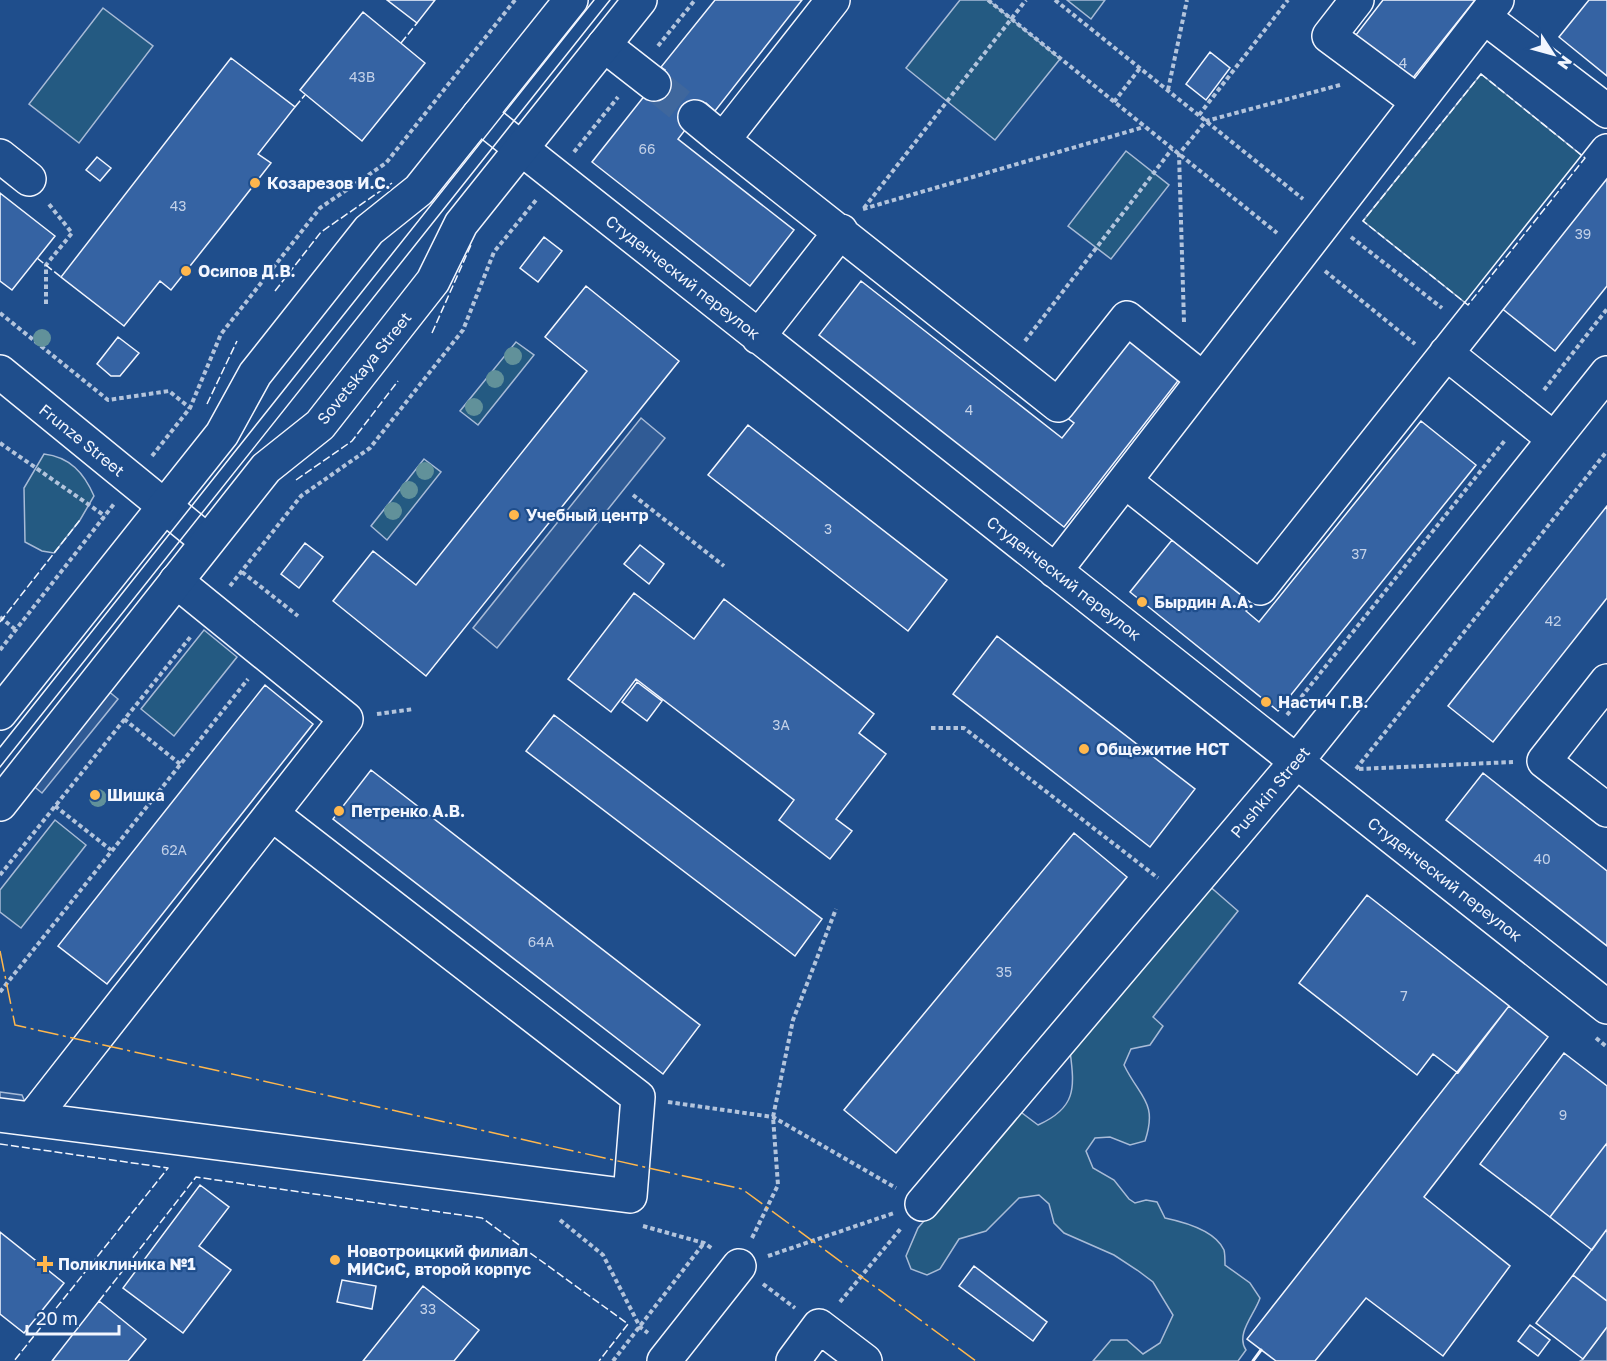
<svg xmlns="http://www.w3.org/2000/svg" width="1607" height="1361" font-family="'Golos Text',sans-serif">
<rect width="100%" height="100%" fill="#1f4e8c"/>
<path fill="#245a82" stroke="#a8bbd7" stroke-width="1.5" d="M960,0H988L1060,59L995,140L906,68Z
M1067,0H1105L1091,19Z
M103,8L153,46L79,143L29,104Z
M1481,74L1585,158L1468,305L1363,221Z
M1126,151L1169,185L1111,259L1068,226Z
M516,342L534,355L478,425L460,411Z
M44,454C70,457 84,473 94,496L80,520L54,553L42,551L25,542L24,488Z
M424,459L441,472L387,540L371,526Z
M204,630L237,657L174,736L141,709Z
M55,820L86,845L21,928L0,912V890Z
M1207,884L1238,911L1153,1017L1163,1026L1150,1045L1131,1049L1124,1065C1140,1098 1158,1102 1145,1141L1130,1145L1110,1137L1095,1138L1086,1151L1093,1168L1114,1180L1129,1199L1135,1203L1146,1200L1157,1202L1165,1218C1184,1222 1215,1230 1224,1250C1225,1254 1225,1261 1225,1265L1250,1283L1260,1298C1255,1314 1235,1334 1246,1350L1238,1361H1093L1111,1340H1127L1143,1354L1160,1343L1173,1315L1153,1282L1137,1270L1114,1255L1064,1233L1054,1223L1049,1204L1039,1195L1019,1198L986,1231L959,1239L940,1269L927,1275L911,1269L906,1256L918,1228L1018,1110L1038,1125C1076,1108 1075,1089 1070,1051Z"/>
<path fill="#305b95" stroke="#a8bbd7" stroke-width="1.5" d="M641,418L665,438L497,648L473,628Z
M107,690L118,699L42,793L31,784Z
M0,1092L22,1095L32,1119L0,1115Z
M1607,1327V1361H1580L1583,1359Z"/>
<path fill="#3563a3" stroke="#f2f6ff" stroke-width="1.5" d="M387,0H435L417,23Z
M715,0H802L715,111L706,103L678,139L794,230L750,286L592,162L665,70L661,67Z
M1383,0H1475L1408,84L1352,40Z
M1589,0H1607V76L1559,37Z
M363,12L425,63L362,141L300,90Z
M1210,52L1230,68L1206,100L1186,84Z
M231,58L295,107L258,154L271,163L221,227L171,290L160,281L124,326L61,277Z
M97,157L111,168L100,181L86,170Z
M1607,174V286L1555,351L1500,307Z
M0,193L55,236L12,290L0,281Z
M544,237L562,251L538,282L520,268Z
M861,281L1062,438L1074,423L1066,417L1129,336L1181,377L1064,527L819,335Z
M586,286L679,361L426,676L333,601L373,551L416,585L587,371L545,337Z
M118,337L139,353L120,376H111L97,364Z
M1421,421L1476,465L1278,711L1130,592L1172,540L1252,604L1246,611L1259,622Z
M748,425L947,580L908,631L708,475Z
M1607,506V598L1493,742L1448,706Z
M305,543L323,557L299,588L281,574Z
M640,545L664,564L649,584L624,564Z
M634,593L694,639L724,599L874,714L859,733L886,754L836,819L852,831L830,859L779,820L794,800L636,679L611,712L568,679Z
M997,636L1195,789L1150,847L953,694Z
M637,682L662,701L647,721L622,702Z
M265,685L313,724L107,984L58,946Z
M554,715L822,919L795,956L526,751Z
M371,770L700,1025L663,1074L333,819Z
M1483,773L1607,871V946L1446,820Z
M1074,833L1127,877L896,1153L844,1110Z
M1367,895L1509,1006L1458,1073L1433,1054L1417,1075L1299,983Z
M1509,1006L1548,1037L1424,1197L1510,1266L1443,1356L1366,1298L1315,1361H1276L1247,1339Z
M1564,1053L1607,1086V1143L1550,1217L1480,1164Z
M1607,1143V1229L1592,1250L1550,1217Z
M200,1185L229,1207L199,1246L231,1270L183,1333L123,1288Z
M1607,1229V1301L1573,1275Z
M0,1232L64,1283L24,1333L0,1314Z
M974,1266L1047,1322L1033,1341L959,1286Z
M1573,1275L1607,1301V1327L1583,1359L1536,1323Z
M342,1280L376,1286L372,1309L337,1302Z
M423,1286L479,1330L454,1361H363Z
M99,1301L146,1339L128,1361H52Z
M1530,1325L1550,1340L1538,1356L1518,1341Z"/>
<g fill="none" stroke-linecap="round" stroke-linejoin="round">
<path stroke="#3f679d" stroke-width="33" stroke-dasharray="33 16" stroke-linecap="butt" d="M654,84L695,117"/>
<g stroke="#f2f6ff" stroke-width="36">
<path id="minor" d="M833,0L723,140L1058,405L1127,318L1203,379
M1357,0L1329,36L1418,102
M1484,17L1607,111
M604,45L654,84
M479,115L1607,1007
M695,117L723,140
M0,156L29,179
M758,337L841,231
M1446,353L1554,439
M0,372L207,541
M1125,481L1260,588L1607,151
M1055,571L1497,0
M1607,681L1544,761L1607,810
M0,1115L630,1196L638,1097L272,814
M32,1119L346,719L176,581
M922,1204L1296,762L1607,373
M664,1361L739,1266
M793,1361L819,1326L865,1361"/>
</g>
<g stroke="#f2f6ff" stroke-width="36">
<path id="major" d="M0,713L222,434L255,374L369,230L419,190L571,0
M0,804L266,468L320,425L433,281L461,224L640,0"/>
</g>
<path stroke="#b3c4dc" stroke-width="4" stroke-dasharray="4.5 3" stroke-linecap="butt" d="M988,0L1277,233
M1055,0L1303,199
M658,46L695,0
M1168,90L1187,0
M1114,102L1140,68
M1199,115L1288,0
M574,152L618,97
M864,208L1026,0
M863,209L1144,127
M1351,237L1442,308
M1325,271L1415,344
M46,304V265L72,233L48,203
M0,313L108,400L169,391L190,408
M1184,322L1179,154L1206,121L1340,85
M1025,341L1172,149
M1544,390L1607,309
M0,443L105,516
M152,456L190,408L221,334L320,208L386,163L515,0
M633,495L724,566
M242,572L298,616
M230,586L301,496L370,448L463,330L494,252L536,200
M0,617L16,630
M0,650L114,504
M377,714L414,709
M1287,715L1506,439
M124,719L180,764
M931,728H964L1158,878
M1356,769L1607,451
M1359,769L1513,762
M55,806L111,850
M0,875L192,635
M0,992L248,679
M1596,1038L1607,1047
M668,1102L773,1117L896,1188
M560,1220L603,1255L640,1327L648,1333
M643,1226L704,1243L713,1249
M752,1238L778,1185L773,1117L793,1020L836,909
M768,1256L894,1213
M763,1284L795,1308
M840,1302L902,1227
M613,1361L704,1243"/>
<use href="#minor" stroke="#1f4e8c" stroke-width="33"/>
<use href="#major" stroke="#1f4e8c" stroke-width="33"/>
<path stroke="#f2f6ff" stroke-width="1.5" d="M0,747L594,0
M0,767L610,0"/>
<path stroke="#f2f6ff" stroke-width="1.5" stroke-dasharray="8 3" stroke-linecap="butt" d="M401,43L417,23
M1481,74L1585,158L1468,305L1363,221Z
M295,107L305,95
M37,258L61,277
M275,291L321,232L392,183
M432,333L471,245
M207,404L237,341
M296,480L352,441L398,381
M0,622L80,520
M0,1144L168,1168L14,1361
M99,1301L196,1177L482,1218L628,1324L599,1361"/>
<path stroke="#f2f6ff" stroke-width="3" d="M1253,1361L1261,1350"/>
<path stroke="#ffb74d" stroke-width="1.5" stroke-dasharray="21 4.5 3 4.5" stroke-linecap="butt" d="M0,951L15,1025L742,1189L976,1361"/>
</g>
<g fill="#61919a">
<circle cx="42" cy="338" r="9"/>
<circle cx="513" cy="356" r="9"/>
<circle cx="495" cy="379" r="9"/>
<circle cx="474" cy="407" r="9"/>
<circle cx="425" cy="471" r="9"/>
<circle cx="409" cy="490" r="9"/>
<circle cx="393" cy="511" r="9"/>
<circle cx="98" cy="798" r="9"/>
</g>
<g fill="#ffb74d" stroke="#1f4e8c" stroke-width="2">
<circle cx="255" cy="183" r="6"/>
<circle cx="186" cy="271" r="6"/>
<circle cx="514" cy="515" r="6"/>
<circle cx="1142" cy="602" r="6"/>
<circle cx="1266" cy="702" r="6"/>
<circle cx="1084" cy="749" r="6"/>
<circle cx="95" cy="795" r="6"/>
<circle cx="339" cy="811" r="6"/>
<circle cx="335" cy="1260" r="6"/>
<path d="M42 1255h6v6h6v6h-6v6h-6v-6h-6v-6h6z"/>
</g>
<g text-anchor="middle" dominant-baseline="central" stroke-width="4.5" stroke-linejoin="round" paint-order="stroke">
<g font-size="14" fill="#c3d1e8">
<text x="1403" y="62">4</text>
<text x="362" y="76">43В</text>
<text x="647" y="148">66</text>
<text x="178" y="205">43</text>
<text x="1583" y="233">39</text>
<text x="969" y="409">4</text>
<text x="828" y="528">3</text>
<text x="1359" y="553">37</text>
<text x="1553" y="620">42</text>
<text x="781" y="724">3А</text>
<text x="174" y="849">62А</text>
<text x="1542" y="858">40</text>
<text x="541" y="941">64А</text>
<text x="1004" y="971">35</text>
<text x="1404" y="995">7</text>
<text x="1563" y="1114">9</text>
<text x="428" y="1308">33</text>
</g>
<g font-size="16" font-weight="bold" fill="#f2f6ff" stroke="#1f4e8c" text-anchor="start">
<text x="267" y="183">Козарезов И.С.</text>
<text x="198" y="271">Осипов Д.В.</text>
<text x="526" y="515">Учебный центр</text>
<text x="1154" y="602">Бырдин А.А.</text>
<text x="1278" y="702">Настич Г.В.</text>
<text x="1096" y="749">Общежитие НСТ</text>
<text x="107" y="795">Шишка</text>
<text x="351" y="811">Петренко А.В.</text>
<text x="347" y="1251">Новотроицкий филиал<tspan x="347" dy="18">МИСиС, второй корпус</tspan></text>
<text x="58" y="1264">Поликлиника №1</text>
</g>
<g font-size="16" fill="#f2f6ff" stroke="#1f4e8c">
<text transform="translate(683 277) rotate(38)">Студенческий переулок</text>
<text transform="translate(364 368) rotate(-51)">Sovetskaya Street</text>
<text transform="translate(82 440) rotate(39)">Frunze Street</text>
<text transform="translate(1064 578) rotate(38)">Студенческий переулок</text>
<text transform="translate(1270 792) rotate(-50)">Pushkin Street</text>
<text transform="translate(1445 879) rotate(38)">Студенческий переулок</text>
</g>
</g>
<g transform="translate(1553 54) rotate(126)" stroke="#1f4e8c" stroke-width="4.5" paint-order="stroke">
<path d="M0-4.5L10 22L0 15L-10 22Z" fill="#f2f6ff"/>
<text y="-9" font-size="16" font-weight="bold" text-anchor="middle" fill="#f2f6ff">N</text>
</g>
<path d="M27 1325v9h92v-9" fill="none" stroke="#f2f6ff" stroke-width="3"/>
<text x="36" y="1325" font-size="18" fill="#f2f6ff" stroke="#1f4e8c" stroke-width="4.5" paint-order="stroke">20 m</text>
</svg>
